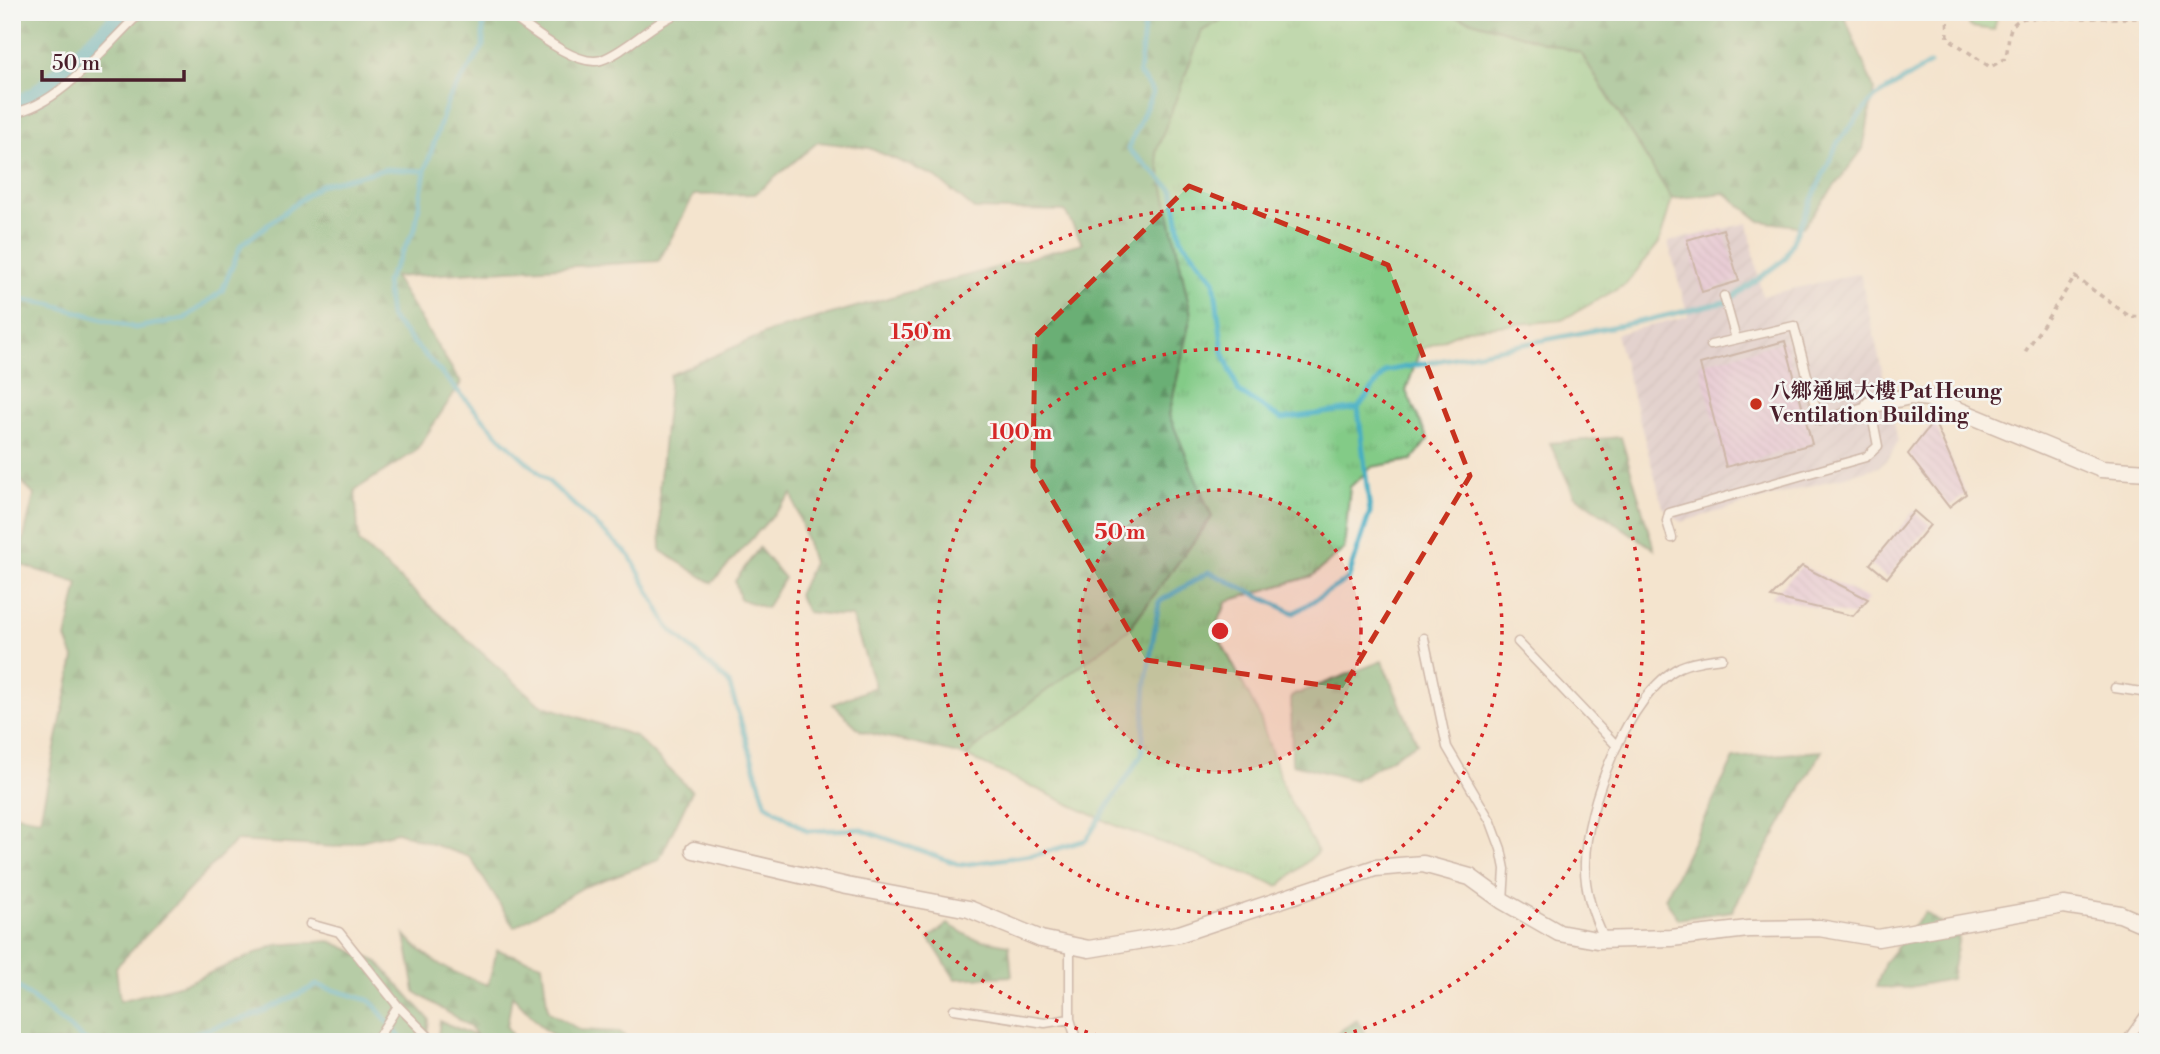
<svg xmlns="http://www.w3.org/2000/svg" width="2160" height="1054" font-family="'Libre Bodoni','Noto Serif TC',serif">
<defs>
<pattern id="industrial-furrows" width="10" height="10" patternUnits="userSpaceOnUse" patternTransform="scale(1.75)"><rect width="10" height="10" fill="#cfbdce"/><path d="M-1 1l2-2M0 10L10 0M9 11l2-2" fill="none" stroke="#b3a2b1"/></pattern>
<pattern id="grass-tufts" width="24" height="20" patternUnits="userSpaceOnUse" patternTransform="scale(1.75)"><rect width="24" height="20" fill="#83cb87"/><path d="M3 7l-1-3M5 7V3M7 7l1-3M15 17l-1-3M17 17v-4M19 17l1-3" fill="none" stroke="#73ae75"/></pattern>
<pattern id="forest-firs" width="22" height="20" patternUnits="userSpaceOnUse" patternTransform="scale(1.75)"><rect width="22" height="20" fill="#6aaf74"/><path d="M5 1l3.5 6h-7zM16 11l3.5 6h-7z" fill="#598e5f"/></pattern>
<pattern id="building-back-hatch" width="6" height="6" patternUnits="userSpaceOnUse" patternTransform="scale(1.75)"><rect width="6" height="6" fill="#dab0de"/><path d="M-1 5l2 2M0 0l6 6M5-1l2 2" fill="none" stroke="#b38fb4"/></pattern>
</defs>
<rect width="100%" height="100%" fill="#f6f6f2"/>
<filter id="ink" filterUnits="userSpaceOnUse"><feTurbulence type="fractalNoise" baseFrequency=".0143" numOctaves="2"/><feDisplacementMap in="SourceGraphic" scale="14" xChannelSelector="R" yChannelSelector="G"/><feConvolveMatrix kernelMatrix="1 2 1 2 8 2 1 2 1" color-interpolation-filters="sRGB"/></filter>
<filter id="wash" filterUnits="userSpaceOnUse"><feTurbulence type="fractalNoise" baseFrequency=".00686" numOctaves="4" result="noise"/><feDisplacementMap in="SourceGraphic" scale="28" xChannelSelector="R" yChannelSelector="G"/><feGaussianBlur stdDeviation="1.57" result="paint"/><feColorMatrix in="noise" values="0 0 0 0 0 0 0 0 0 0 0 0 0 0 0 0 0 1.4 0 .05"/><feComposite in="paint" operator="in"/></filter>
<g filter="url(#wash)">
<rect width="100%" height="100%" fill="#f4e4ce"/>
<path fill="url(#industrial-furrows)" d="M1748,223L1762,296L1860,273L1898,441L1889,458L1878,467L1681,522L1663,507L1616,334L1688,316L1668,242Z"/>
<path fill="url(#grass-tufts)" stroke="#667559" stroke-width="2" d="M1235,12H1441L1581,53L1672,199L1659,243L1626,284L1562,320L1467,329L1420,350L1406,391L1428,439L1412,460L1372,467L1350,487L1344,549L1312,576L1227,601L1215,630L1259,715L1285,792L1318,852L1279,886L1114,825L966,756L1030,703L1211,517L1169,415L1191,315L1156,152L1202,31Z
M1966,12H1998L1994,30L1970,27Z"/>
<path fill="url(#forest-firs)" stroke="#5a6750" stroke-width="2" d="M12,12H1235L1202,31L1156,152L1191,315L1169,415L1212,517L1128,630L1030,703L966,756L861,731L833,704L875,687L852,617L807,612L798,595L813,563L792,494L712,583L661,551L659,488L670,375L771,331L1082,243L1065,211L974,209L934,176L869,148L818,142L755,194L694,195L659,261L394,277L461,383L416,451L355,490L359,542L539,704L635,736L692,791L659,860L584,887L514,927L470,857L397,832L336,847L235,841L116,967L120,1001L189,982L276,945L330,941L378,962L429,1019L426,1042H12V814L40,819L74,658L66,638L78,583L21,565L19,558L34,495L12,471Z
M1441,12H1843L1874,89L1863,149L1803,227L1760,221L1725,193L1672,199L1581,53Z
M1621,437L1654,549L1574,495L1550,443Z
M759,548L784,578L766,608L740,599L735,581Z
M1382,661L1417,743L1355,780L1292,764L1291,696Z
M1822,751L1732,911L1678,919L1665,898L1734,758Z
M1925,912L1959,937L1951,979L1905,988L1876,987L1885,962Z
M948,924L972,938L1009,945L1012,976L955,979L929,938Z
M405,935C429,963 454,973 488,985L497,950L542,964L548,1011L580,1030L620,1032L632,1042H565L545,1030L512,995L507,1027L516,1042H437L440,1021L478,1037L469,1026L415,992Z
M1357,1020L1370,1042H1323Z"/>
<g fill="none" stroke-linecap="round" stroke-linejoin="round">
<path stroke="#43adc3" stroke-width="5" d="M483,12V47L448,100L425,171L415,229L386,282L390,317L501,438L630,556L669,628L729,683L766,804L807,831L860,829L961,865L1039,854L1086,840L1142,754L1146,683L1159,602L1209,572L1294,613L1348,579L1370,512L1358,408
M1146,12L1139,73L1153,92L1128,149L1173,190L1181,239L1214,280L1223,352L1239,392L1282,419L1358,408L1386,371L1647,320L1728,301L1785,259L1838,142L1874,98L1930,64
M12,298L50,304L135,328L184,319L222,291L241,245L320,185L386,169L425,171
M12,982L87,1042
M166,1042L258,1014L317,985L371,1001L404,1042
M2146,1042L2148,1039"/>
<path stroke="#43adc3" stroke-width="19" d="M12,103L20,104L37,95L126,12"/>
</g>
<g id="blocks">
<path fill="url(#building-back-hatch)" d="M1723,229L1739,281L1702,292L1687,240Z
M1785,341L1812,444L1726,467L1700,364Z
M1934,421L1966,494L1949,507L1908,454Z
M1914,511L1930,525L1887,578L1870,564Z
M1802,566L1868,599L1853,616L1771,597Z"/>
</g>
</g>
<g filter="url(#ink)">
<use href="#blocks" fill-opacity="0" stroke="#9f827c" stroke-width="2"/>
<g fill="none" stroke-linecap="round" stroke-linejoin="round">
<g stroke="#9f827c" stroke-width="11">
<path id="lane" d="M506,12C527,26 576,68 601,60C627,51 651,23 681,12
M782,12H823
M12,113C58,106 101,51 134,19L146,12
M1724,296L1736,339
M1672,538L1667,521L1669,513L1866,457L1878,446L1870,405L1819,421L1794,326L1711,345
M1424,638L1447,747L1491,822L1501,849L1505,869L1503,901
M1518,642L1617,746
M2115,688L2148,693
M310,924L339,932L398,1006
M1605,940C1593,916 1584,891 1585,863C1585,808 1628,693 1680,667C1693,661 1708,660 1722,658
M1070,945V1019L1077,1042
M954,1009L1045,1023L1070,1019
M375,1042L398,1006L434,1042
M2126,1042L2148,1011"/>
</g>
<g stroke="#9f827c" stroke-width="19">
<path id="street" d="M1870,405L1910,396L1929,398L2101,469L2148,472
M694,850L847,886L969,909L1041,939L1089,949L1179,934L1375,868L1423,864L1470,877L1503,901L1559,933L1597,940L1671,938L1748,929L1819,928L1878,938L2064,905L2120,914L2148,926"/>
</g>
<path stroke="#9f827c" stroke-width="3.5" stroke-dasharray="5 5" stroke-linecap="butt" d="M1947,12L1948,38L1990,67L2005,59C2011,42 2004,24 2024,18H2148
M2148,282L2141,299L2148,317
M2025,352L2075,277L2129,316L2148,318"/>
<use href="#lane" stroke="#fff" stroke-width="8"/>
<use href="#street" stroke="#fff" stroke-width="16"/>
</g>
</g>
<path d="M0 0H2160V1054H0ZM1189,186L1388,265L1470,476L1343,688L1146,660L1033,467L1035,337Z" fill="#f4e4ce" fill-opacity=".55" fill-rule="evenodd"/>
<path fill="none" stroke="#c8321e" stroke-width="5" stroke-dasharray="14 9" stroke-linejoin="round" d="M1189,186L1388,265L1470,476L1343,688L1146,660L1033,467L1035,337Z"/>
<circle cx="1220" cy="631" r="141" fill="#d62828" fill-opacity=".12"/>
<g fill="none" stroke="#d62828" stroke-width="3.5" stroke-dasharray="3.5 7">
<circle cx="1220" cy="631" r="141"/>
<circle cx="1220" cy="631" r="282"/>
<path d="M1118 1041A423 423 0 1 1 1322 1041"/>
</g>
<circle fill="#c8321e" stroke="#f6f6f2" stroke-width="2.5" cx="1756" cy="404" r="7"/>
<g text-anchor="middle" dominant-baseline="central" stroke-width="5" stroke-linejoin="round" paint-order="stroke">
<g font-size="21" font-weight="bold" fill="#4a1f2b" stroke="#f6f6f2" text-anchor="start">
<text x="1770" y="392">八鄉通風大樓 Pat Heung<tspan x="1770" dy="24">Ventilation Building</tspan></text>
</g>
</g>
<circle cx="1220" cy="631" r="10" fill="#d62828" stroke="#f6f6f2" stroke-width="3.5"/>
<g font-size="21" text-anchor="middle" font-weight="bold" fill="#d62828" stroke="#f6f6f2" stroke-width="5" stroke-linejoin="round" paint-order="stroke">
<text x="921" y="339">150 m</text>
<text x="1021" y="439">100 m</text>
<text x="1120" y="539">50 m</text>
</g>
<rect width="2160" height="1054" fill="none" stroke="#f6f6f2" stroke-width="42"/>
<path d="M42 70v10h142v-10" fill="none" stroke="#4a1f2b" stroke-width="3.5"/>
<text x="52" y="70" font-size="21" fill="#4a1f2b" stroke="#f6f6f2" stroke-width="5" paint-order="stroke">50 m</text>
</svg>
